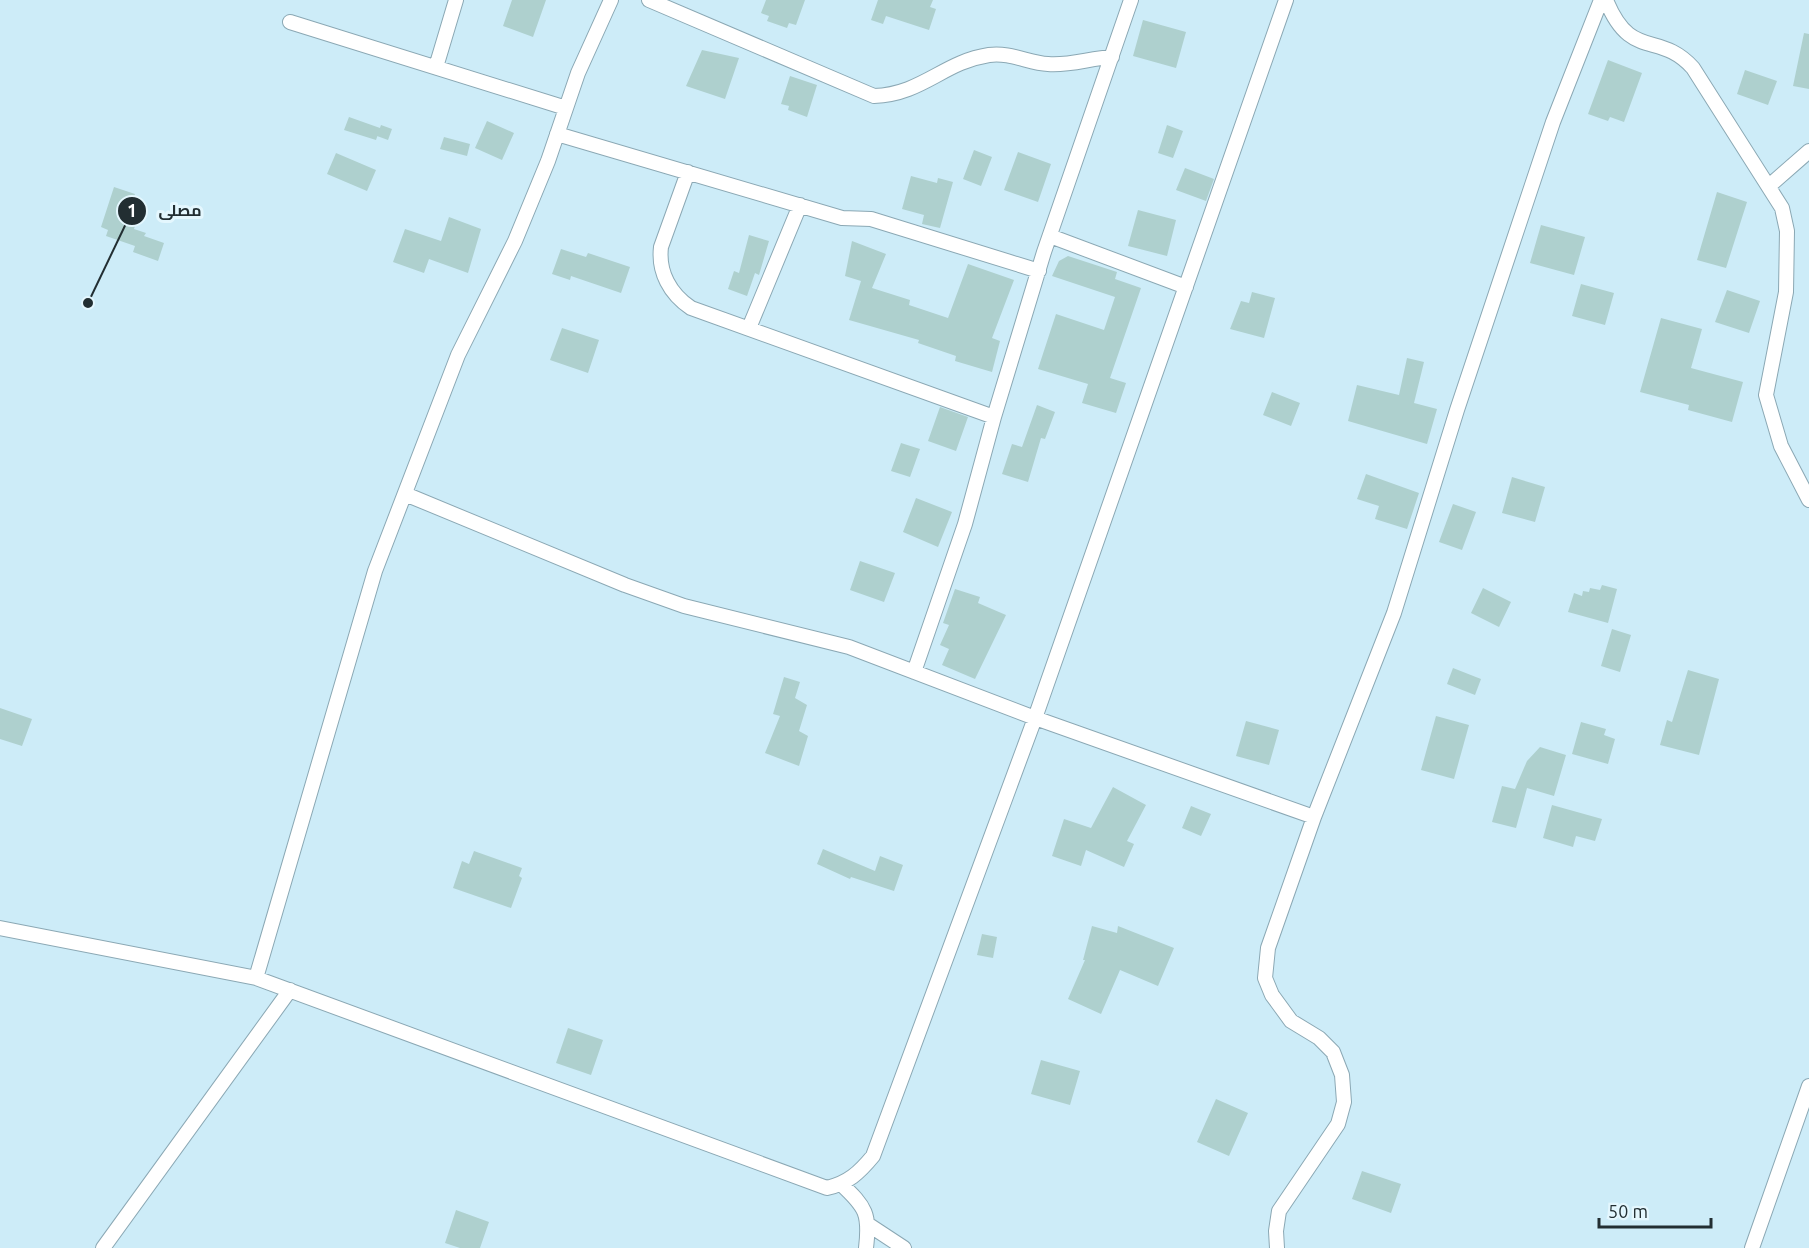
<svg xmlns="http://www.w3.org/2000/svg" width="1809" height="1248" font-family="Ubuntu,Cairo,sans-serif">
<rect width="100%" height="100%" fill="#cdecf8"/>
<path fill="#aed0ce" d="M512,0H546L533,37L503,26Z
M766,0H805L796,25L789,23L787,28L767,21L769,16L761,13Z
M878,0H933L930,7L936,9L929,30L886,16L883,24L871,20Z
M1143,20L1186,32L1176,68L1133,56Z
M1804,33L1809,34V89L1793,86Z
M702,50L739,58L725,99L686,86Z
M1608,60L1642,73L1624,122L1610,117L1608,121L1588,114Z
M1745,70L1777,81L1768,105L1737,94Z
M790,76L817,85L807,117L788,110L789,106L781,104Z
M349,117L380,128L376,140L344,130Z
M487,121L514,133L502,160L475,148Z
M381,125L392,129L388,140L377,136Z
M1167,125L1183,131L1173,158L1158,153Z
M444,137L470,144L467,156L440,149Z
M974,150L992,157L981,186L963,179Z
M1018,152L1051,164L1038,202L1004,190Z
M336,153L376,170L367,191L327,174Z
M1185,168L1214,179L1206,201L1176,190Z
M911,176L937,183L938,178L953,182L940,228L922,224L924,215L902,209Z
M114,187L135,194L133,199L143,202L134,229L146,233L144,236L164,243L158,261L133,252L135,246L106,236L108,230L101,227Z
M1717,192L1747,202L1726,268L1697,260Z
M1138,210L1176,220L1167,256L1128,246Z
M449,217L481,229L468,273L429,259L424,273L393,262L405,229L441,241Z
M1541,225L1585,237L1574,275L1530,263Z
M749,235L769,241L759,275L755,273L747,296L728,289L734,271L739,273Z
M852,241L886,254L872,288L910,300L909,305L948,318L968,264L1014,280L992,338L1000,341L992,372L955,361L956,356L918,343L919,340L849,320L861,281L845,276Z
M561,249L586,257L588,253L630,267L621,293L571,276L570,280L552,274Z
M1068,256L1117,272L1115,279L1141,288L1110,378L1126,383L1116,413L1082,403L1088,384L1038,369L1056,314L1104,330L1115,297L1052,276L1059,261Z
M1581,284L1614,293L1605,325L1572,316Z
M1727,290L1760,301L1749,333L1715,322Z
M1252,292L1275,298L1264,338L1230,329L1241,301L1249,303Z
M1661,318L1702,329L1691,368L1743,382L1732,422L1688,410L1689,405L1640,392Z
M562,328L599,340L588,373L550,360Z
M1407,358L1424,362L1414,403L1437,409L1427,444L1348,421L1357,385L1399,395Z
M1272,392L1300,403L1291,426L1263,415Z
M1037,405L1055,412L1045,439L1041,438L1028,482L1002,474L1012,444L1022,447Z
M940,407L968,417L956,451L928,441Z
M901,443L920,449L910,477L891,471Z
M1366,474L1419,493L1407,529L1375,519L1379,506L1357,499Z
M1512,477L1545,487L1535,522L1502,513Z
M916,498L952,512L938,547L903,532Z
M1453,504L1476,512L1462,550L1439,542Z
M860,561L895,573L884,602L850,590Z
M1602,585L1617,589L1608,623L1568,612L1574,593L1582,596L1583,591L1589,592L1590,588L1600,590Z
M1483,588L1511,602L1499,627L1471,613Z
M955,589L980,597L978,603L1006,615L975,679L942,665L949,649L940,645L949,625L943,623Z
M1612,629L1631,635L1620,672L1601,666Z
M1453,668L1481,679L1475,695L1447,684Z
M1688,670L1719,679L1699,755L1660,745L1667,720L1672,722Z
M784,677L800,682L795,698L807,705L799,731L808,736L799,766L765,753L780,716L773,714Z
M0,708L32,719L22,746L0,739Z
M1436,716L1469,725L1454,779L1421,770Z
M1246,721L1279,730L1269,765L1236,756Z
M1581,722L1606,729L1604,735L1615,739L1608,764L1572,754Z
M1540,747L1566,755L1554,796L1527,788L1516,828L1492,822L1502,786L1515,789L1527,761Z
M1113,787L1146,805L1127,841L1134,844L1124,867L1086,850L1081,866L1052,856L1064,819L1091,828Z
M1552,805L1602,819L1595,841L1576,836L1573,847L1543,838Z
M1191,806L1211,814L1201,836L1182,828Z
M823,849L875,871L880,856L903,865L894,891L851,877L850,879L817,864Z
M474,851L522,868L519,876L522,878L511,908L453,888L462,861L469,864Z
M1092,926L1117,933L1118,926L1174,948L1158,986L1120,970L1101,1014L1068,999L1085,960H1083Z
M982,934L997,937L993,958L977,955Z
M568,1028L603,1040L591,1075L556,1063Z
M1041,1060L1080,1071L1070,1105L1031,1094Z
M1216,1099L1248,1113L1229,1156L1197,1142Z
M1362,1171L1401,1184L1391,1213L1352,1199Z
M456,1210L489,1222L480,1248H460L445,1243Z"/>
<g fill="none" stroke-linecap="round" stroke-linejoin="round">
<g stroke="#8ba8b4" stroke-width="16">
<path id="minor" d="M649,0L874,96C923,94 943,62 989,55C1010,52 1029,63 1048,64C1069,66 1091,58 1112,57
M1606,0C1631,62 1659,30 1693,68L1782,208L1787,231L1786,292L1766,395L1781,446L1809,500
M290,22L566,108
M436,67L456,0
M557,134L842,218L871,219L1039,271
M688,172L661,247C658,272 670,294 691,308L994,417
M1769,186L1809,151
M1050,236L1186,287
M749,328L800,205
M405,494L625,585L684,606L849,647L1035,718L1314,817
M914,672L965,524L994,417L1044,252L1131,0
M0,928L256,978L827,1188C848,1183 859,1173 873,1156L1035,718L1286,0
M256,978L375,571L458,355L515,241L548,161L578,73L611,0
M841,1184C866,1207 870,1214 866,1248
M869,1225L904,1248
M103,1248L290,990
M1277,1248L1276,1231L1279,1211L1338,1124L1344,1102L1342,1075L1333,1052L1319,1038L1291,1021L1272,995L1265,978L1268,948L1314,817L1394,613L1457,410L1553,122L1601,0
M1752,1248L1809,1086"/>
</g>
<use href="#minor" stroke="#fff" stroke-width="14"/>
</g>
<path fill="none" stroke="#222e32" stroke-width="2" d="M88 303L132 211"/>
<g fill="#222e32" stroke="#e4f7fe" stroke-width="2">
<circle cx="88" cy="303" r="6"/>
<circle cx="132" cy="211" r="15"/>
</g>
<g font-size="18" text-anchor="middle" font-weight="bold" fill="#fff">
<text x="132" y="217">1</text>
</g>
<g font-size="16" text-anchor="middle" font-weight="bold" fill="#222e32" stroke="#e4f7fe" stroke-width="6" stroke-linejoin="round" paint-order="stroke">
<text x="180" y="216">مصلى</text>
</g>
<path d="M1599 1218v9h112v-9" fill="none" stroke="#222e32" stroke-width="3"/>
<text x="1608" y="1218" font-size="18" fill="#222e32" stroke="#e4f7fe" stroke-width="4.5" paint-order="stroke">50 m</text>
</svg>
